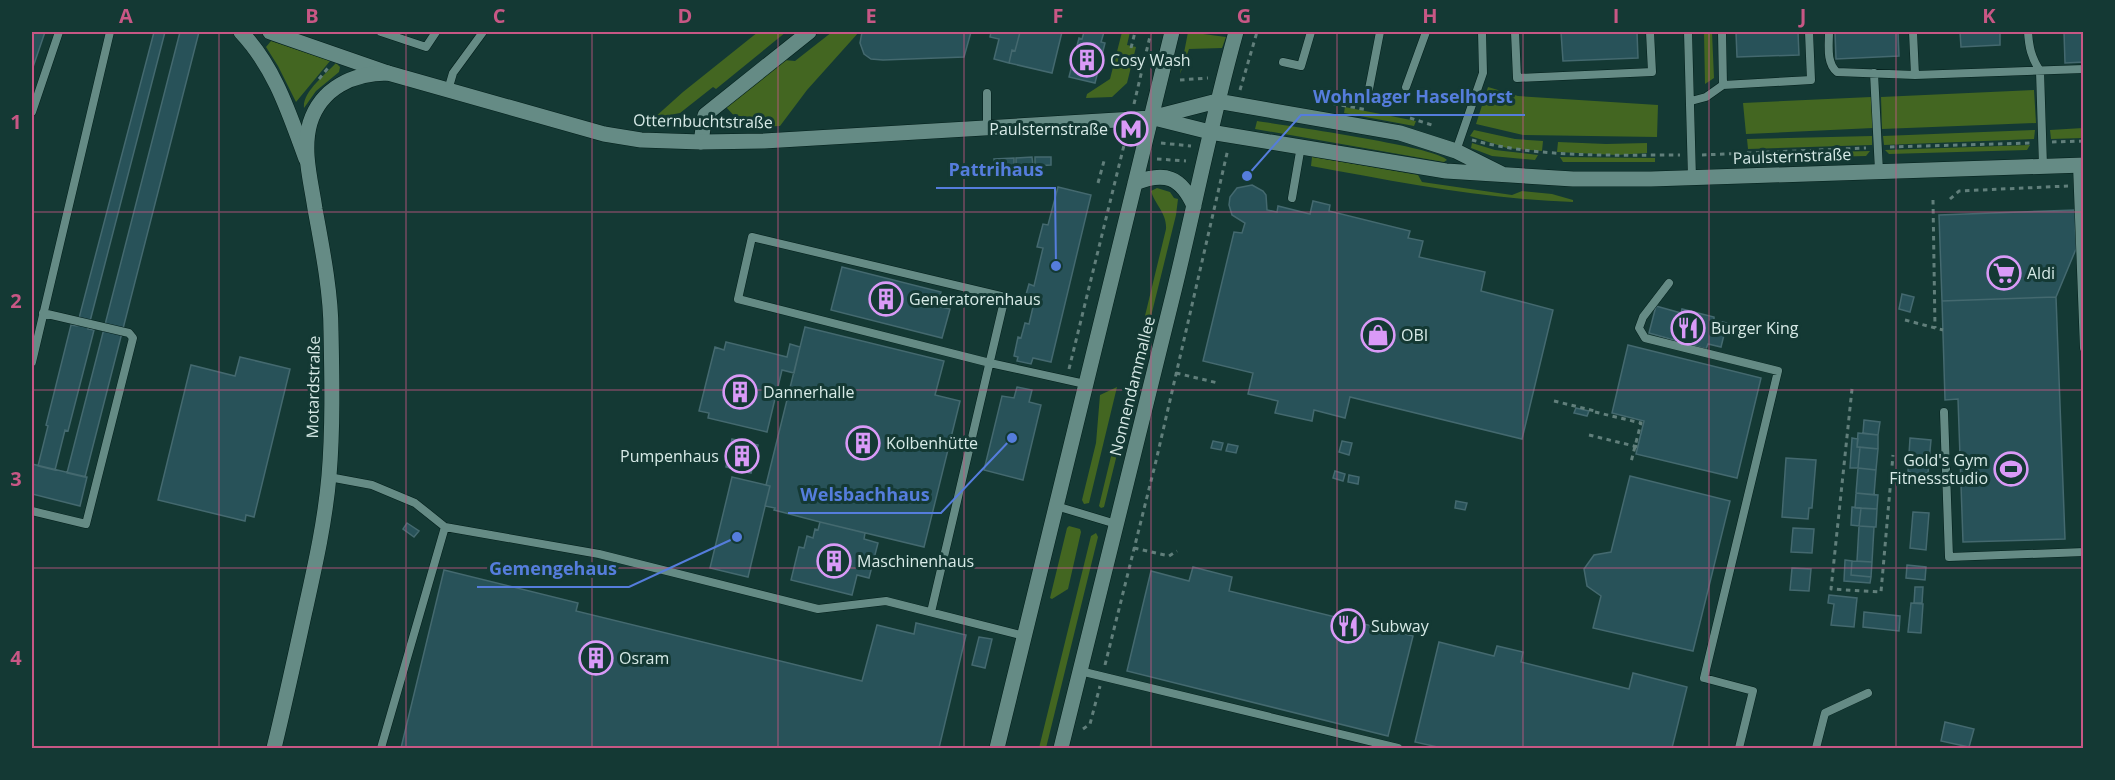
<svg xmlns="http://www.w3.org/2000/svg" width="2115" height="780" font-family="'Open Sans',sans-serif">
<rect width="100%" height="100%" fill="#143934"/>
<path fill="#436621" d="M758,32H786L716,89L713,87L680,113L654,118L683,92Z
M832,32H859L807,90L780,126L731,128L739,121L726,107L784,60L795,61Z
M1122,32H1130L1127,45L1136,47L1127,83L1112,97L1086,98L1087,94L1110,79Z
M1188,32L1226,37L1222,48L1189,49L1180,74Z
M1704,32H1712L1714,78L1705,84Z
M271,41L330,61L296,102L278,66L266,47Z
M336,63L340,67L339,72L316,91L304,108C302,92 326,74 336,63Z
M1488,87L1518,96L1658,105L1657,137L1523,135L1476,124Z
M2034,90L2036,123L1882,129L1881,97Z
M1871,97L1873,128L1746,134L1743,103Z
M1345,107L1416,121L1414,126L1344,113Z
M1257,121C1283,125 1438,147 1447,160L1444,162L1255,129Z
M2083,128V138L2051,139L2050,130Z
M1474,130L1515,139L1543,141L1542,151L1507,148L1470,136Z
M2035,130L2034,139L1884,145L1883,136Z
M1872,136V145L1748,149L1747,139Z
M1558,142L1606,144L1647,143V153L1617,155L1557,152Z
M1472,143L1495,150L1538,155L1535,160L1492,156L1471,148Z
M2030,145L2027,150L1889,154L1885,150Z
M1870,151L1866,156L1750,159L1749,154Z
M1312,157L1418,175L1422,182L1512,195L1522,191L1552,194L1573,200V202C1484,199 1398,182 1311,166Z
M1560,157L1655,158V162H1563Z
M1157,188L1170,192L1174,198L1178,199L1176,215L1104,507L1101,508L1099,506L1166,229C1167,213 1155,205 1151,191Z
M1117,387L1089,503L1084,504L1082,500L1096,443L1100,395Z
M1069,526L1080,529L1081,532L1068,589L1052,599L1050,598L1067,528Z
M1096,533L1098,537L1046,748H1039L1091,536Z"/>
<path fill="#285259" stroke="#44696f" stroke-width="1.5" d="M32,32H45L32,70Z
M154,32H165L88,329L94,330L68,431L65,430L55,470L38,466L48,426L46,425L71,325L77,326Z
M180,32H199L85,477L67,473Z
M862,32H971L964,57L883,60L871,59L864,54L860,43Z
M991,32H1020L1015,51L1012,50L1009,63L994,59L999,39L990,37Z
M1020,32H1062L1052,73L1009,63L1012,50L1015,51Z
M1084,32H1104L1101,42L1105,43L1095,83L1069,77L1079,38L1082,39Z
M1561,32H1637L1638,58L1563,61Z
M1736,32H1798L1799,55L1737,57Z
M1835,32H1898L1899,56L1836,59Z
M1960,32H2000V45L1961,47Z
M2064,32H2084V62L2065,63Z
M1032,157L1033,166H1016V158Z
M1035,157H1051V165L1035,166Z
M1014,158V168L995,169L994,159Z
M1252,185L1263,191L1266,195L1267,210L1277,212L1278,206L1310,214L1313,201L1330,205L1329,211L1410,231L1408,238L1423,241L1419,257L1485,272L1481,291L1553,310L1522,439L1350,397L1345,418L1314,410L1312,421L1275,413L1278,401L1248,394L1253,373L1203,361L1234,232L1242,233L1245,223L1232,215L1229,205L1230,197L1237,188Z
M1058,187L1091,195L1051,362L1033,358L1031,364L1017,361L1018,357L1014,356L1018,337L1021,338L1025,323L1029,324L1033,307L1023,305L1029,284L1034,286L1043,248L1037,247L1043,224L1048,225Z
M2075,210L2076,249L2056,297L1942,301L1939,215Z
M842,267L941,292L937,306L950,309L942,338L831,310Z
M1902,294L1914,297L1910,312L1899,309Z
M2056,297L2065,539L1963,542L1958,399L1945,400L1942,301Z
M1656,306L1681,313L1682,309L1714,317V320L1727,323L1721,347L1708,344L1706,349L1649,333Z
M805,327L944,361L935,395L960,401L924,547L820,522L774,510L775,508L765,506L770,486L766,485Z
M726,342L787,357L790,344L800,347L794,373L782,370L767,432L708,418L709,413L699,411L715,347L724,350Z
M1628,345L1761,378L1737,478L1636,454L1644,421L1612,413Z
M240,357L290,369L254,517L246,515L245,521L158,500L191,365L235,376Z
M1017,387L1032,390L1029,402L1041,405L1023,480L984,470L1002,396L1014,398Z
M1576,408L1589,411L1587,416L1574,413Z
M1864,420L1880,422L1878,435L1863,433Z
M1858,433L1878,435V449L1857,447Z
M1852,438L1858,439L1857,447H1860L1858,468H1850Z
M1910,438L1931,440L1928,473H1926V481L1909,479L1910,472L1908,471Z
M732,439L758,445L751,473L726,467Z
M1213,441L1223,443L1221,450L1211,448Z
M1342,441L1352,443L1349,455L1339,452Z
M1228,444L1238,446L1236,453L1226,451Z
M1860,447L1878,449L1876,470L1858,468Z
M1786,458L1816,460L1812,508H1809L1808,519L1782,517Z
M32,464L87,477L80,506L32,494Z
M1858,468L1876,470L1874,495L1856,493Z
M1335,471L1345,474L1343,481L1333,478Z
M1349,475L1359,477L1358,484L1348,482Z
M1630,476L1730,501L1693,651L1593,628L1601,596L1587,586L1584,569L1594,555L1611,552Z
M732,477L770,486L748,577L710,568Z
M1856,493L1878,495L1877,509L1855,508Z
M1456,501L1467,503L1465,510L1455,508Z
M1852,507L1861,508L1859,526L1851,525Z
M1861,508L1877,509L1876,527L1859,526Z
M1913,512L1929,513L1926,550L1910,548Z
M820,522L865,533L864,539L878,543L869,578L857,575L852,595L791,580L799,547L804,548L807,536L813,538L815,529L818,530Z
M407,523L419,531L414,537L403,529Z
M1859,526L1874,527L1872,562L1857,561Z
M1793,528L1814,529L1812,553L1791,552Z
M1845,560L1852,561L1851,575L1871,577L1870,583L1844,581Z
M1852,561L1872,562L1871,577L1851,575Z
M1907,565L1926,567L1925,580L1906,578Z
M1193,567L1232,577L1229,591L1413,636L1388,736L1127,671L1151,571L1189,581Z
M1792,568L1811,569L1809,591L1790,590Z
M444,570L578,603L576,611L862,681L877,625L914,634L916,623L966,635L939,748H401Z
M1915,587H1923L1922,603H1914Z
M1829,595L1857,598L1854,627L1831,625L1834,604L1828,603Z
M1911,603L1923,604L1921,633L1908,632Z
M1864,612L1900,616L1899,631L1863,627Z
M979,637L992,639L985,668L972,665Z
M1439,642L1494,656L1497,646L1523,652L1521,662L1629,689L1633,673L1687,687L1672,748H1442L1415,742Z
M1945,722L1974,729L1969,747L1941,741Z"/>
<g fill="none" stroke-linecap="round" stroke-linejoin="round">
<g stroke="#031f1b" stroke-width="9">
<path id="lane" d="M381,32L426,47L436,32
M1515,32L1517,78L1652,72L1650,32
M1688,32L1692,178
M1722,32L1723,85
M1829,32C1829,45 1826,63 1837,72L1915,75L2084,69
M1913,32L1915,75
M2028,32C2029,47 2031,57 2040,71L2043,166
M1283,62L1301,66L1311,32
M1874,73L1879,171
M1406,87L1426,32
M1369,89L1380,32
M448,90L453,73L483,32
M987,93V127
M1691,101L1706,97L1723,85L1811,80L1809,32
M32,112L59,32
M1456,151L1483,73L1482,32
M2077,165L2084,348
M1292,198L1301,146
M1669,283L1643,317L1639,328L1645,338L1778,371L1704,678L1753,691L1739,748
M32,362L110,32
M1944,412L1949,557L2084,552
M329,477L372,485L415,503L445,527
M1056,506L1116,524
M32,511L86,524L133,338L129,333L43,313
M931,612L1005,297L752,237L738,299L990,363L1085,384
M1080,671L1398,748
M381,748L445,527L599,554L818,609L886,601L1024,636
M1816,748L1825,713L1868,693"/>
</g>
<g stroke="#031f1b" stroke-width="16">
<path id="street" d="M241,32C275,68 289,113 306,159
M270,32L388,73
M701,142L705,115L809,32"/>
</g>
<g stroke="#031f1b" stroke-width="16">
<path id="secondary" d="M1154,118L1210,132L1446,171L1573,179H1651L2084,165
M1135,183C1165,171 1181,177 1194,206
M274,748C285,703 295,657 305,611C315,566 325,522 329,476C333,428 332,379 331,331C331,292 322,247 315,209C311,181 302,151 310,123C321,88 353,73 388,73L604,134L641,140L701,142L764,141L1151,118L1217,101L1400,133L1456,151L1502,174
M997,748L1172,32
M1061,748C1099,596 1137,444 1174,291C1195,205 1212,117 1236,32"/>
</g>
<path stroke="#617f7b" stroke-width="3" stroke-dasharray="4.5 4.5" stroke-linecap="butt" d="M1131,48L1135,32
M319,79L328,68
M1180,80L1208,78
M1240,90L1257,32
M1324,102L1368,110
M1134,104L1151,32
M1410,118L1435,126
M1472,140C1540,158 1610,155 1680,155
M2052,142L2084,141
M1161,143L1191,146
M1890,147L2031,143
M1702,155L1866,148
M1157,159L1186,161
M1098,183L1104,161
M1950,199L1959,191L2068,186
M1933,200L1935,328
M1905,320L1943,330
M1069,369L1127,133
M1176,373L1218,383
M1852,389L1831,589L1881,592L1893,455
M1554,401L1595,411
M1595,412L1641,423L1631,462
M1589,435L1638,447
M1134,548L1169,556L1177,551
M1105,665L1156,461L1228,149
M1083,729L1090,724L1100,686"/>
<use href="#lane" stroke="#658b85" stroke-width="8"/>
<use href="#street" stroke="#658b85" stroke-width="15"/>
<use href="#secondary" stroke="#658b85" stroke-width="15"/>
</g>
<path fill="none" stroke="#c85785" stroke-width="1.5" stroke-opacity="0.55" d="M219,32V748M406,32V748M592,32V748M778,32V748M964,32V748M1151,32V748M1337,32V748M1523,32V748M1709,32V748M1896,32V748M32,212H2084M32,390H2084M32,568H2084"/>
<defs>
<g id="building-ring" transform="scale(1.725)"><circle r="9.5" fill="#143934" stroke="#d99af7" stroke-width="1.5"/><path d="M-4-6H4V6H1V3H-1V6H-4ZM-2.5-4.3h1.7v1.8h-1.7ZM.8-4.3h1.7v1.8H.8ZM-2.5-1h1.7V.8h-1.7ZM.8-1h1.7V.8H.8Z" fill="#d99af7"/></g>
<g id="metro-ring" transform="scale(1.725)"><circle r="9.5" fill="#143934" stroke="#d99af7" stroke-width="1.5"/><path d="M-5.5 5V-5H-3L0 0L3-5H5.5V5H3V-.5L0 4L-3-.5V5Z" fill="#d99af7"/></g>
<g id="supermarket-ring" transform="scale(1.725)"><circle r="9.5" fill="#143934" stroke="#d99af7" stroke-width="1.5"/><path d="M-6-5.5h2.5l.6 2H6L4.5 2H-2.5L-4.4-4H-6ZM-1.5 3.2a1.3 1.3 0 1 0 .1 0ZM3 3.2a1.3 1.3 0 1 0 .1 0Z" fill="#d99af7"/></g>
<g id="restaurant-ring" transform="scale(1.725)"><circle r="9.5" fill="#143934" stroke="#d99af7" stroke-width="1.5"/><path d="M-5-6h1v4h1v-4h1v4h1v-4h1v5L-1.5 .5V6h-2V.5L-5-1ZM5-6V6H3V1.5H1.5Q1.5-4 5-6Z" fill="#d99af7"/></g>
<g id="shop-ring" transform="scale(1.725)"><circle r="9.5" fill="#143934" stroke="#d99af7" stroke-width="1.5"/><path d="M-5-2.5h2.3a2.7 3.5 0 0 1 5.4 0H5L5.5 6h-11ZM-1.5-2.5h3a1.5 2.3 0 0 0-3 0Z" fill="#d99af7"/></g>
<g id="stadium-ring" transform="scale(1.725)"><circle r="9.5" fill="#143934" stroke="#d99af7" stroke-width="1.5"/><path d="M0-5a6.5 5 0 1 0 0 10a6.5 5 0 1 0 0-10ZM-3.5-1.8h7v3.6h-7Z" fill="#d99af7"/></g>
</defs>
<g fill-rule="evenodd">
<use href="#building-ring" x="1087" y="60"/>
<use href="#metro-ring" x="1131" y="129"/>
<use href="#supermarket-ring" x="2004" y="273"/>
<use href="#building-ring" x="886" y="299"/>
<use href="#restaurant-ring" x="1688" y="328"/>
<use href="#shop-ring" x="1378" y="335"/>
<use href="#building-ring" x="740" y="392"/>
<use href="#building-ring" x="863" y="443"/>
<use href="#building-ring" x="742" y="456"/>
<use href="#stadium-ring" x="2011" y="469"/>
<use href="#building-ring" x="834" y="561"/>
<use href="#restaurant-ring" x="1348" y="626"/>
<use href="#building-ring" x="596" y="658"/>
</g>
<g text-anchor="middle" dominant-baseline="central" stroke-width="6" stroke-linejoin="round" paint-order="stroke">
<g font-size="16" fill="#d7eae7" stroke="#143934" text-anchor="start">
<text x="1110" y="60">Cosy Wash</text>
<text x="1108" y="129" text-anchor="end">Paulsternstraße</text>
<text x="2027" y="273">Aldi</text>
<text x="909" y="299">Generatorenhaus</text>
<text x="1711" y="328">Burger King</text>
<text x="1401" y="335">OBI</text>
<text x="763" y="392">Dannerhalle</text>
<text x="886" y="443">Kolbenhütte</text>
<text x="719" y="456" text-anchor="end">Pumpenhaus</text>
<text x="1988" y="460" text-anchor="end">Gold's Gym<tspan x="1988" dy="18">Fitnessstudio</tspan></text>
<text x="857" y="561">Maschinenhaus</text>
<text x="1371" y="626">Subway</text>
<text x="619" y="658">Osram</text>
</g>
<g font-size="16" fill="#d7eae7" stroke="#143934">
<text transform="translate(703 121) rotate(1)">Otternbuchtstraße</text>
<text transform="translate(1792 156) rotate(-2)">Paulsternstraße</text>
<text transform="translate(1132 386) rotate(-76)">Nonnendammallee</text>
<text transform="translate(313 387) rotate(-89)">Motardstraße</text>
</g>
</g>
<path fill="none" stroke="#557ddc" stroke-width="2" d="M1247 176L1301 115H1525M1056 266L1055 188H936M1012 438L941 513H788M737 537L629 587H477"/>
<g fill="#557ddc" stroke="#143934" stroke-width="2">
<circle cx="1247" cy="176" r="6"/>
<circle cx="1056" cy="266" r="6"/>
<circle cx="1012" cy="438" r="6"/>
<circle cx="737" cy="537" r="6"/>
</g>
<g font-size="18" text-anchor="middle" font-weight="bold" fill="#557ddc" stroke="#143934" stroke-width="6" stroke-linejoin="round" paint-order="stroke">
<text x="1413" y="103">Wohnlager Haselhorst</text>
<text x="996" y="176">Pattrihaus</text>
<text x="865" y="501">Welsbachhaus</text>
<text x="553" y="575">Gemengehaus</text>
</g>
<rect width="2115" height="780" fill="none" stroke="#143934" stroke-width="66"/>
<rect x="33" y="33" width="2049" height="714" fill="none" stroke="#c85785" stroke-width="2"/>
<g font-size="20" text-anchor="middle" font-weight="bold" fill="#c85785">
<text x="126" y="23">A</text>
<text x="312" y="23">B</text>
<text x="499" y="23">C</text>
<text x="685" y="23">D</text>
<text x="871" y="23">E</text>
<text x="1058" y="23">F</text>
<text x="1244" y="23">G</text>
<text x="1430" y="23">H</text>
<text x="1616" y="23">I</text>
<text x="1803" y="23">J</text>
<text x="1989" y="23">K</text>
<text x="16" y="129">1</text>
<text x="16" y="308">2</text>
<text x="16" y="486">3</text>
<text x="16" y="665">4</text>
</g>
</svg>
